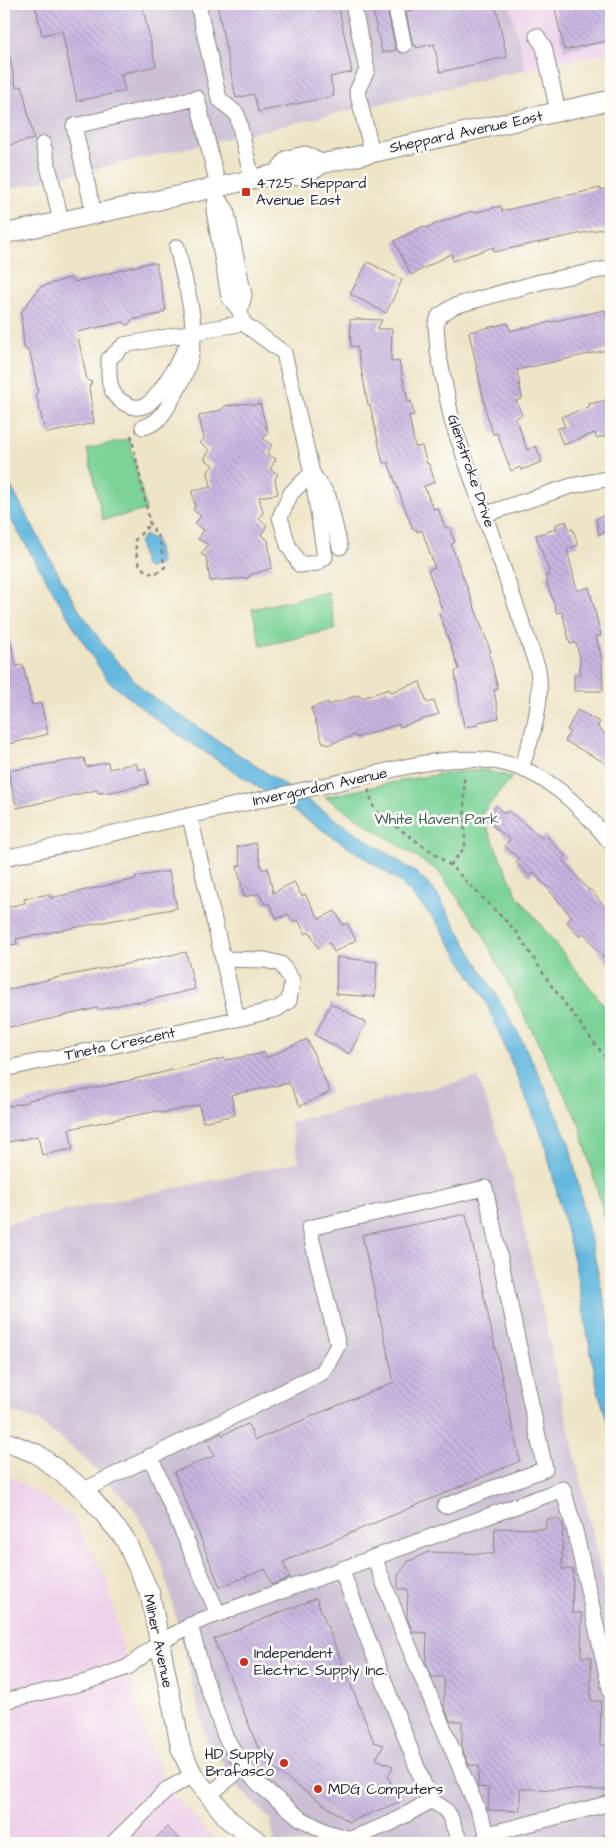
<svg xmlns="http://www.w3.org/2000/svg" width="615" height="1847" font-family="'Architects Daughter',sans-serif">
<defs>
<pattern id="building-back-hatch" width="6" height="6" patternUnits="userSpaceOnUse" patternTransform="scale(1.25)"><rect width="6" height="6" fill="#c8b5e0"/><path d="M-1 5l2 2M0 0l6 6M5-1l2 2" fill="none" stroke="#ac9bc1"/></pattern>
</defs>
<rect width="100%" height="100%" fill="#fdfcf7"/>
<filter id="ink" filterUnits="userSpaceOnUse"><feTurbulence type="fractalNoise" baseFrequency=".02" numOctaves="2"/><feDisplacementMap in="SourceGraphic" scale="10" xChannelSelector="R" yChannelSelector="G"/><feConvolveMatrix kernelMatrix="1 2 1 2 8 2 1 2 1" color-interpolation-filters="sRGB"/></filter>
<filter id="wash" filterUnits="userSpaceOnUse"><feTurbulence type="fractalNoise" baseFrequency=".0096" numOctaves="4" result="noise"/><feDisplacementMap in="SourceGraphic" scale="20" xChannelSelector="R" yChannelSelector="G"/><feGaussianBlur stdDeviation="1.12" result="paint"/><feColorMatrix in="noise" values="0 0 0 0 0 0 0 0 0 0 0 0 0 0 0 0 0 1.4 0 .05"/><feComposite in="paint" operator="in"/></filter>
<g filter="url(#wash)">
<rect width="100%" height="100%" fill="#eee5c7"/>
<path fill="#edd1e9" d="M510,4H611V52L525,70Z
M4,1472L72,1516L106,1578L143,1728L168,1789L218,1843H4Z"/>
<path fill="#ccbfd4" d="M4,4H510L525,70L4,190Z
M478,1077L514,1183L611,1616V1843H275L270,1819L240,1789L206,1738L164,1571L150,1536L133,1507L79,1453L40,1422L4,1409V1224L299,1162L290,1122Z"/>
<path fill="#7cd398" stroke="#4f7a6a" d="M129,439L146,510L103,520L87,449Z
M328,592L336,629L261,646L252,609Z
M482,770L512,777L481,815L517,895L611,1014V1242L579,1123L480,929L438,871L325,797C377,786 429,773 482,770Z"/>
<path fill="#63b8df" stroke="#426d8d" d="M4,474L75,604L107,650L145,692L418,874L437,894L515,1027L545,1087L569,1143L611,1331V1433L598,1391L574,1260L544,1141L484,997L436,921L398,880L161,723L108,681L83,642L4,508Z
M145,535L156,540L161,564L148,568L144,565L139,542Z"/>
<g id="blocks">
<path fill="url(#building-back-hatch)" d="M35,4H142L156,66L121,74L125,91L77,101L62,31L42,35Z
M217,4H338L352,72L330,77L334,96L258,112L254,94L236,98Z
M371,4H386L396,50L382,53Z
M421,4H495L507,57L440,72L434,44L416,48V45L413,46L406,12L422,8Z
M554,4H611V40L564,50Z
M4,54H9L16,87L22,86L34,139L4,146Z
M600,188L601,190L611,188V227L494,252L493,247L453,261L451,254L411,275L394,241L424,226L425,228L472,211L473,213L501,206L502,211Z
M368,262L402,280L386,313L350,294Z
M148,263H156L166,310L160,314L132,320L128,325L123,322L77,332L87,380L92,382L89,387L94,423L48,433L44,427L36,394L38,391L30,352L24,348L21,312L40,287L69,278L75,282Z
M605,310L611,349L517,370L522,399L516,400L522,415L516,418L527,450L536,446L542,462L521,470L520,467L511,471L497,433L493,434L487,415L469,332L508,323L510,331Z
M357,319L382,320L377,329H392L391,362L399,361L408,402L411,401L414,415L409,416L415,447L422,446L427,464H429L435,482L424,486L433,509L438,508L445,528L449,527L455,543L451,544L491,652L489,653L498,689L494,690L499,718L478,722L479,725L464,727L455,672L459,669L439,613L443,612L428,570L435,568L422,530L417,532L416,529L413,530L388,462L383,463L370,405H368L357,346L351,347L350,320Z
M606,400L611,435L596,438L595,433L563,445L557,429L565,426L561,417L589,407V404Z
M250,403L251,405L260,404L268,432L263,439L272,445L267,454L276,459L270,469L278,474L275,479L278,494L259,497L263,512L259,519L267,525L261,535L268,540L272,568L250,575L248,578L210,581L206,557L201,554L208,545L198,539L204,530L195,524L201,516L193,510L195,506L192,491L211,487L208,472L213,465L204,459L210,450L200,443L204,439L199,416L223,409L225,406Z
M611,514V531L599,534L596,518Z
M566,521L569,530L573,529L578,545L567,549L577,591L589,587L601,635L596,637L602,658L603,691H574V675H580V658L576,643L570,644L562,612L557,613L545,576L550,575L536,535L556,529L555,525Z
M9,634L16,666L23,665L32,705L41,703L48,734L9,744L4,720V635Z
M420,682L427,703L434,701L439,714L400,727L399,724L356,738L355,735L327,745L326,742L323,743L311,708L328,702L329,705L358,695L362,698L389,689L390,692Z
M577,710L600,722L597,727L611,738V766L565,741L570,731L567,730Z
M84,758L86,767L108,762L109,769L136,763L138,770L145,768L148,784L111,792L98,793L97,790L17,808L8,771Z
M496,806L505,814L508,811L542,838L545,835L566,857L563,860L588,890L590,889L609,912L606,915L611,922V967L584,933L580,937L567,922L572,917L534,872L530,876L516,862L520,859L505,846L510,840L485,819Z
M256,843L262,870L268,868L273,893L294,882L302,896L305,894L319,919L335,911L343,925L347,923L356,940L334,952L329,943L318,948L310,932L306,934L298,920L292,922L288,914L277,919L269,903L265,905L259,894L244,897L237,866L241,865L237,847Z
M169,871L177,908L16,939L17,944L4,946V908L25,903L24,899L49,894L50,898L136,879L135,877Z
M186,952L195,989L137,1003V1001L98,1010L97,1008L16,1027L15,1026L4,1028V991L50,979Z
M337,957L377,962L375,997L336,994Z
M331,1003L366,1023L349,1054L315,1035Z
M307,1039L330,1092L300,1106L289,1083L231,1095L235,1115L203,1122L199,1105L163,1113L157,1111L69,1129L73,1149L42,1155L38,1136L4,1143V1107L28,1102V1100L104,1086L225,1058V1060L265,1053L266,1058Z
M466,1214L520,1461L283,1562L290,1578L272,1585L265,1569L220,1587L174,1472L214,1456L207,1440L221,1433L222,1435L248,1424L255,1440L394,1382L362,1235Z
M546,1519H558L563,1524L562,1569H573L572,1613H582L581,1657H591V1701H601L600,1745H610L609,1790L520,1789V1811L488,1810L489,1788L478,1787L479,1765H469L462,1748V1721H450L444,1705V1677H432L426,1662L427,1633L413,1632L407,1618L408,1589H398V1575L409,1561L428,1552L494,1554L495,1528L546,1529Z
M316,1598L374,1742L384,1745L376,1759L393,1766L388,1776L399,1802L349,1822L264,1762L214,1639Z
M167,1827L184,1843H151Z"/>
</g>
</g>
<g filter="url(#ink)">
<use href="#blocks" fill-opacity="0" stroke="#888481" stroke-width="1"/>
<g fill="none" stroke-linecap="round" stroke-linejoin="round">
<g stroke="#888481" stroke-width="17">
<path id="minor" d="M198,4L219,99L237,114L252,179
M353,4L367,70L357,91L372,152
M395,4L404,45
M537,36L544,47L558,112
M43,144L61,221
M217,198L226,209L244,295L240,311
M94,214L74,126L197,98L218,186L214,211L229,297L240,311L243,323L284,353L312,473L325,557L317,563L300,565L288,545L280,517L291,493L312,473
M195,332C186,347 160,399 146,405C137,410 129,406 121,401C107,392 109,374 109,359L124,345L243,323
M143,427C158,424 165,412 172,399C208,342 190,308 177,247
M314,476L328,496L340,547
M486,514L571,486L611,478
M521,768C533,736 543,702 538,669L452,421L438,352L436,325L439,316L454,306L540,282L611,268
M4,858C113,834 223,807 332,784C388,772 451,749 508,764C550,775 584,810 611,843
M223,959L265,960L281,964L292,980L289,1001L277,1009L237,1019
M4,1069L237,1019L190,817
M150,1456L218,1614
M84,1490L323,1372L338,1345L309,1228L485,1188L545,1469L445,1506
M374,1557L402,1630L488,1834L481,1843
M190,1625L204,1676L225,1736L243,1767L261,1786L300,1818L326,1832L351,1839L391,1823L430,1801L341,1569
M4,1701L86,1682L128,1667L160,1642L199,1621L563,1489L575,1531L611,1693
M209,1795L243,1767
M430,1801C457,1811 448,1824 462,1843
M488,1834L611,1803
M113,1843L168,1789L193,1775"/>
</g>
<g stroke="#888481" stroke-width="21">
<path id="major" d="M277,174L288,160L305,156L321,164
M4,234L277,174C294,177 307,175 321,164L611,100
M4,1441L37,1454L84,1490L125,1539L150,1594L181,1749L193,1775L229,1820L260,1843
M610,1843H611"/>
</g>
<path stroke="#888481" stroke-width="2.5" stroke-dasharray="4 4" stroke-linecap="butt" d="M131,435L150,524L159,538L165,567L155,574C136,571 137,557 135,540L150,524
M368,789L373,806L380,815L450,865L515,930L551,985L611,1065
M450,865L465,847L464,774"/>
<use href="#minor" stroke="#fff" stroke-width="15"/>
<use href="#major" stroke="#fff" stroke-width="19"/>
</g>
</g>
<g fill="#c8321e" stroke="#fdfcf7" stroke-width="2">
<rect x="241" y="187" width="10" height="10" rx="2.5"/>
<circle cx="244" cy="1662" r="5"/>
<circle cx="284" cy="1763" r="5"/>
<circle cx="318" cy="1789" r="5"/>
</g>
<g text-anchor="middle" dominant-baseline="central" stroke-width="5" stroke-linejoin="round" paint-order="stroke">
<g font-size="15" fill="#22223b" stroke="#fdfcf7">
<text transform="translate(466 132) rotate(-12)">Sheppard Avenue East</text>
<text transform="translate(471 471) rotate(71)">Glenstroke Drive</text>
<text transform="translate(320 787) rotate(-12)">Invergordon Avenue</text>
<text transform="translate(120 1044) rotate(-12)">Tineta Crescent</text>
<text transform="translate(158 1641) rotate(78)">Milner Avenue</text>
</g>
<g font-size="15" fill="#22223b" stroke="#fdfcf7" text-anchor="start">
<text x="256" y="183">4725 Sheppard<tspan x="256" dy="17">Avenue East</tspan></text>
<text x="254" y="1653">Independent<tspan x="254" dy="17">Electric Supply Inc.</tspan></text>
<text x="274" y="1754" text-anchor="end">HD Supply<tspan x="274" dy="17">Brafasco</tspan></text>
<text x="328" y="1789">MDG Computers</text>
</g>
<g font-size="15" fill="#42605c" stroke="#fdfcf7">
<text x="437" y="819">White Haven Park</text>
</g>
</g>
<rect width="615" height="1847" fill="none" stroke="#fdfcf7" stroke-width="20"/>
</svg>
